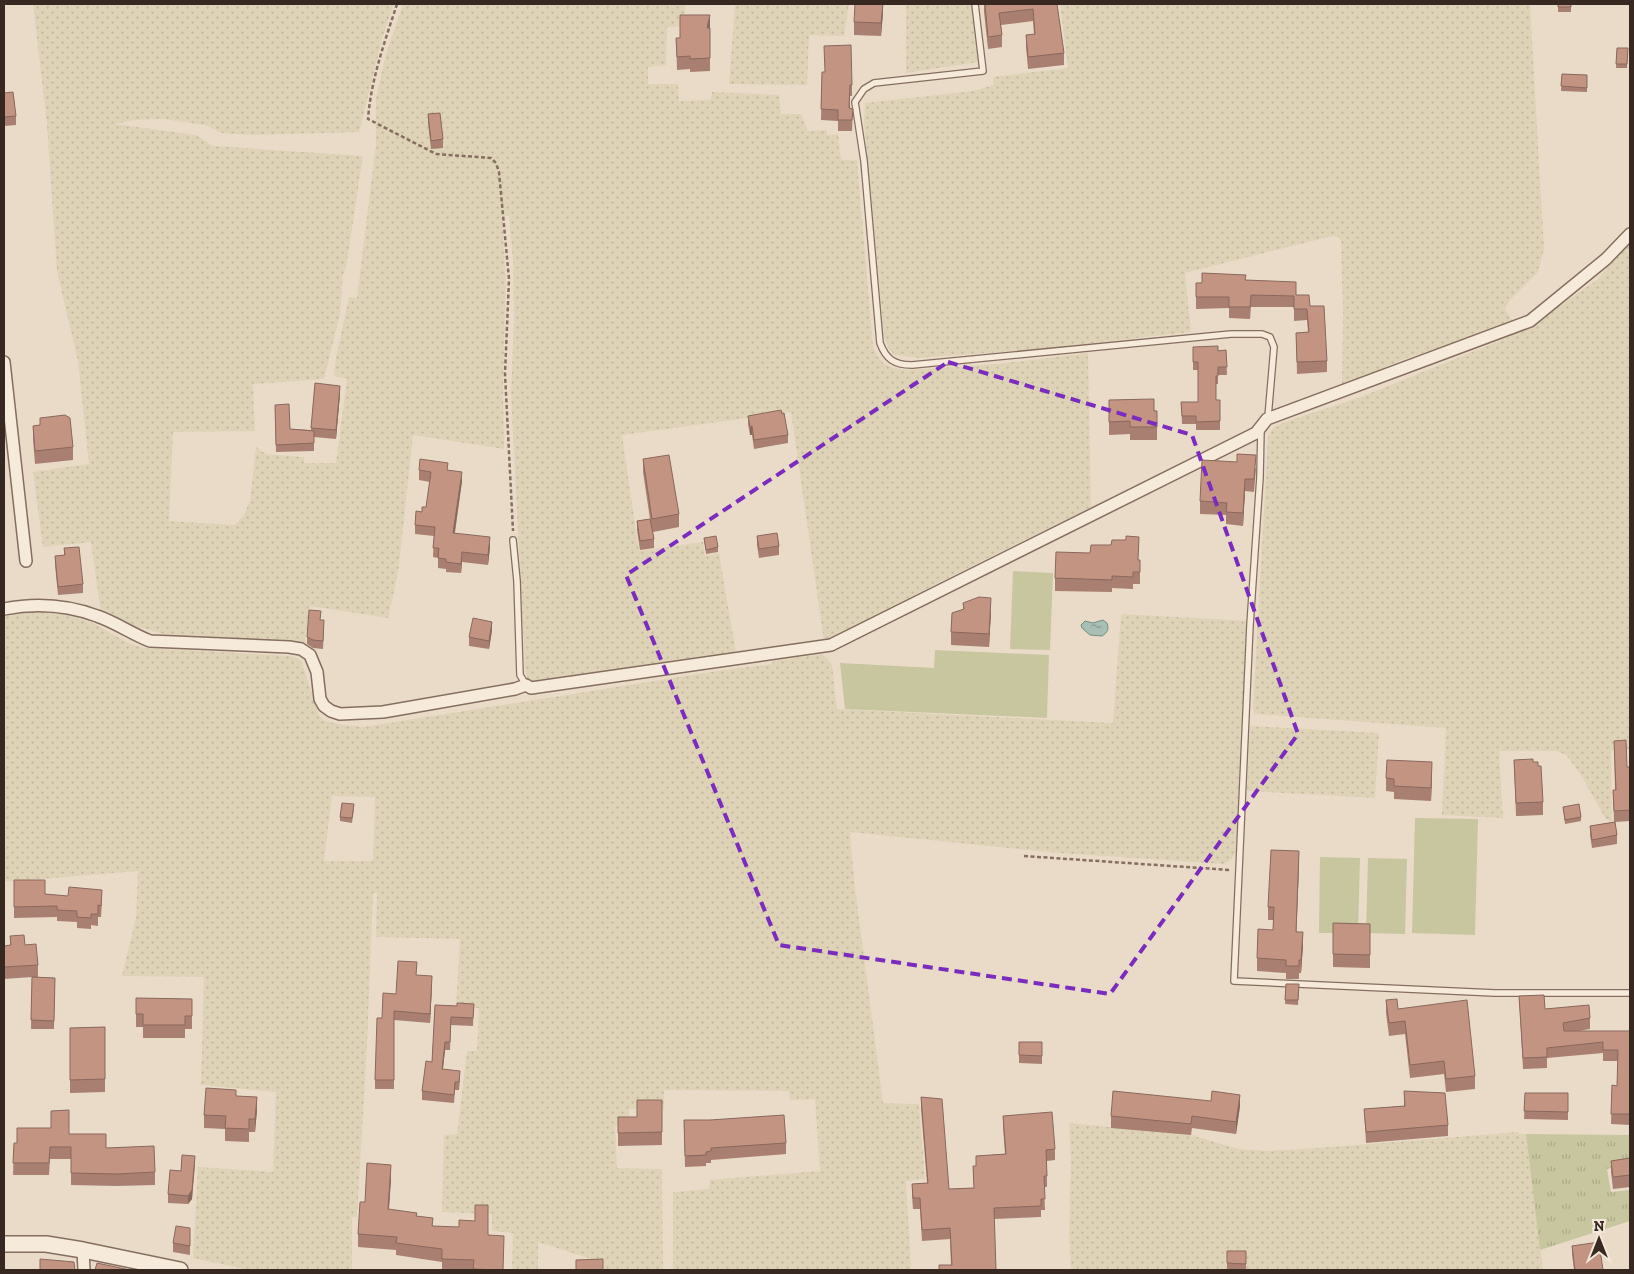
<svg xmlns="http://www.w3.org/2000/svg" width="1634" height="1274" font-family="'Zilla Slab',serif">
<defs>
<pattern id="farmland-dots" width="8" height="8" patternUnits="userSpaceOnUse" patternTransform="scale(1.25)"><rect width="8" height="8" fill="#dfd3b7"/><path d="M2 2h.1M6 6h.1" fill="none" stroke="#c0b59d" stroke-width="1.8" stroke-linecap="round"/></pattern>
<pattern id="grass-tufts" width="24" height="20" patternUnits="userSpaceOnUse" patternTransform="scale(1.25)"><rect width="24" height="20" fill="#c7c69e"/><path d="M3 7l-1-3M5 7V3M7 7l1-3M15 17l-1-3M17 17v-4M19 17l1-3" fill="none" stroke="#acaa88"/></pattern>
<pattern id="water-ripples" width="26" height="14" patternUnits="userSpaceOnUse" patternTransform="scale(1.25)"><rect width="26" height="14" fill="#a9bfb5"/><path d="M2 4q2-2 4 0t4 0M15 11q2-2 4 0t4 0" fill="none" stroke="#8a9b93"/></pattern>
</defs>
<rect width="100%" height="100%" fill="#eadbc9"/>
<path fill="url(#farmland-dots)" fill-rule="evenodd" d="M33,4H394L383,36L359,132L252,135L222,133L205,125L163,119L134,120L115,124L196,135L213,146L363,156L346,268L343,274L340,314L324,379L253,384L255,431L173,432L169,521L235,525L244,515L250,501L256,447L266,454L304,457V463H336L347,379L334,376L336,358L349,297L357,298L376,144V98L386,54L403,4H685V26L667,27L666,65L648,67V84H678L679,101L711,100L712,92L779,95L781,114H801L808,131L827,130V135L838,134L841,160H857L873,347L878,357L884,364L893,368L904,370L926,369L1006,363L1088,353L1091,507L934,585L827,643L824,641L791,412L622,435L639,551L703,542L705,556L719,553L736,653L657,667L533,684L528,681L525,669L511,393L514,322L513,261L509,216H502L506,284L503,386L504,449L413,435L398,573L388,618L310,606L305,644L175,637L126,624L101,614L91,542L43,547L33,472L89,464L78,361L57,271L47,124Z
M735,4H849L844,36L809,35L807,85L729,84Z
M906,4H972L978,62L906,73Z
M1060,4H1530L1544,249L1538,272L1510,300L1505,309L1512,320L1503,327L1407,358L1342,386L1343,313L1341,241L1338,237L1332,236L1185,273L1191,332L1040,349L919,358L895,355L889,349L884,337L864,124L865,103L973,91L994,85L993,77L1068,68Z
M1630,242V750H1611L1612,822L1605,818L1581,775L1566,755L1557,751H1499L1503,818L1442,815L1446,728L1255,714L1253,709L1268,437L1273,428L1285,422L1361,397L1509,337L1546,316L1598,279Z
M28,612H47L69,615L95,624L128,643L144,648L291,656L301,660L319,715L323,720L342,725L364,727L717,671L772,664L773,661L822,654L828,659L832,665L837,709L1113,723L1121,614L1249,621L1236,852L1231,860L1224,864L1059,853L850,832L854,880L883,1103L919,1104L925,1179L906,1181L911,1270H673V1192L709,1189L710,1180L820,1171L815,1099L790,1100L789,1091L664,1090V1109H629V1125L615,1126L617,1168L662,1169L663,1270H604V1263L538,1242V1270H512L513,1233L492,1231V1214L442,1212L444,1135L457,1134L467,1051H477L479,1008L456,1007L460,939L376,937L377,893H373L367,1045L357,1217H352V1270H249L193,1258L198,1167L273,1172L276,1092L201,1085L204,977L122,976L136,918L138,871L4,882V616ZM332,796L375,797L373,861H324Z
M1250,726L1379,733L1375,798L1247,791Z
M1069,1123L1191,1135L1239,1149L1266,1151L1317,1148L1519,1132V1134H1526L1543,1270H1071L1069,1236L1071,1158Z"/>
<path fill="url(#grass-tufts)" d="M1526,1134L1630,1135V1164L1607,1169L1611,1192L1630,1190V1221L1540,1250Z"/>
<path fill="#c7c69e" d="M1013,571L1053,573L1050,650L1010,649Z
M935,650L1049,655L1047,718L845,709L840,663L934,668Z
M1415,818L1478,819L1475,935L1412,933Z
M1320,857L1360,858L1358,933H1319Z
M1368,858L1407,859L1405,934L1366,933Z"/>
<path fill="url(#water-ripples)" stroke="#708d81" d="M1103,620L1107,623C1109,629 1108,632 1102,636L1090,635L1082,628L1081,625L1085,621L1093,623Z"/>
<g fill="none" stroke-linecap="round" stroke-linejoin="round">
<g stroke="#856e5f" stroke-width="8">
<path id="service" d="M975,4L983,71L874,83L864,89L855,102L864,161L880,343C886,359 894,365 912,365L1231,334H1262L1270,337L1274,347L1268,417
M1261,428L1260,477L1250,625L1234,981L1495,993H1630
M513,540L517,581L520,675L526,685"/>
</g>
<g stroke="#856e5f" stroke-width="14">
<path id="minor" d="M4,362L26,561
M4,609C35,603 67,605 97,616C115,622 132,634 150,641L289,647L301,649L310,655L317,672L320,699L324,706L331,711L340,714L383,712L515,689L526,685L531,688L831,645L1256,433L1267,419L1530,321L1606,259L1630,234
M83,1250L84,1270"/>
</g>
<g stroke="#856e5f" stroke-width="18">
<path id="tertiary" d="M4,1244H46L83,1250L180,1270"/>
</g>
<path stroke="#856e5f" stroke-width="2.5" stroke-dasharray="4 2.5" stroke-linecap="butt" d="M397,4C385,41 371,79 368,119L436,154L491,158L496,163L499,172L509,279L505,374L513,531
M1024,856L1230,870"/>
<use href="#service" stroke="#f6eadb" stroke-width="5.5"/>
<use href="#minor" stroke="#f6eadb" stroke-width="11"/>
<use href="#tertiary" stroke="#f6eadb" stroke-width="15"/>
</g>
<path fill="#a97f71" d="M984,4H1057L1064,53V65L1028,69L1026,47V35L1034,34L1033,21L1001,25L1002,35V47L988,49L984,12Z
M1558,4H1571V12H1558Z
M883,13L881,36L854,35V22Z
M710,15V71L690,72V69L677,70L676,38H680Z
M1617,48H1628L1627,68H1616Z
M822,72L852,85V96H850V108L853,109L852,131H838V121L821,120Z
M1562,74L1587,75V92L1561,91Z
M4,93L16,116V125L4,126Z
M428,114L443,139V148L431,149L428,123Z
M1246,280L1296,295L1310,306L1327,361V372L1297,374L1296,333L1308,332L1307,320L1294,321V307H1251L1250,319L1229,318V308L1196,309V283Z
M1193,347L1218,351L1226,350L1227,375H1218V384H1216V400H1220V430H1196V424H1182L1181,402H1198V370H1193Z
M315,383L340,394L336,439L314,437V451L276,452L275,405L290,429L311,430Z
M1109,400L1157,411V440H1130V434L1109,435Z
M748,416L788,435V443L754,449L752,435H750L748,424Z
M40,418L73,447V460L35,464L33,439V426L40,425Z
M643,459L679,514V527L653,532L654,539V548L640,550L637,530V521L650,519L643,472Z
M1256,468L1254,492L1245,491L1243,526L1226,524V515L1200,514V501Z
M419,470H448L462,481L455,533L490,547L488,565L462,562L461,573L446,572V569L438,568V558L433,557L434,536L415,534V525L422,512L426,507L430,482L419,480Z
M757,536L779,546V555L759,558L757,545Z
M704,538L718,547V552L706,554Z
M64,548L83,584V593L58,595L55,565V556L64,555Z
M1140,560V584H1133V589L1112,588V592L1055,591V578Z
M963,603L991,611L989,647L951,645V632L963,609Z
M321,620L324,628L323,649L313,648L307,644V637Z
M492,630L489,649L469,646V637Z
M1614,741L1627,767H1630V821L1615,822L1617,835V844L1592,848L1590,835V826L1614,822L1613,790H1615Z
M1514,760L1543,802V815L1516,816Z
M1432,775L1431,801L1394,799V792L1386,791V778Z
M1563,807L1581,817V821L1565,824Z
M354,809L352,823L340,821V817Z
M1299,864L1296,932L1303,945L1301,973H1299V979H1286V973L1257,971V958L1273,930V920H1268V907Z
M14,880L45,894L102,901L101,917H98V926L91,925V929L77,928V922L57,921V917L14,918Z
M1333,923L1370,924V968L1333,967Z
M10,936L25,945L38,965V977H32L55,978L54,1029H31L32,977L4,979V946H10Z
M416,975L432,985L430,1023L394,1020V1089H375V1080L382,1018L396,994Z
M1286,984H1299L1298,1005L1285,1004Z
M1519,996L1545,1009L1590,1018V1029L1579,1031H1630V1125L1611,1124L1612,1085L1617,1086L1618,1061H1603V1053L1547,1058V1068L1523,1069Z
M136,998L192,999V1029H185V1038H143V1027H136Z
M1386,1000L1398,1009L1475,1076V1089L1446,1092L1444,1074L1410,1078L1405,1034L1389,1036L1386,1013Z
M474,1004L473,1026L451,1025L450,1050H445L443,1069L460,1079L459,1090H455L454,1103L422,1100V1091L432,1062L435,1005L457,1006Z
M105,1027V1092L70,1093V1028Z
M1019,1042H1042V1064L1019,1063Z
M1404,1091L1448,1125V1136L1366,1143L1364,1109L1404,1106Z
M1525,1093H1568V1120L1524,1119Z
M236,1096L257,1110L255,1132H249V1142L225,1141V1129L204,1128V1115Z
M921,1097L949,1189L974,1188L973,1166H976V1156L1005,1154L1003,1127V1116L1055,1149V1160L1047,1161V1187H1044L1045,1210H1041V1217L994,1219L996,1270L951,1265L950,1239L922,1241L920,1209H913L912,1196V1184L927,1183L921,1108Z
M662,1100V1145L618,1146V1117H637Z
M1240,1106L1236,1134L1192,1128L1191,1135L1111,1128V1116Z
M684,1120L786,1143V1154L711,1160V1163H706V1166L685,1167Z
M51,1128L69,1134L106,1148L155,1172V1185L117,1186L71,1185V1159H50L49,1175H13L14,1143H17Z
M1630,1158V1187L1613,1189L1611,1172V1161Z
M195,1165L192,1199L188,1204L168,1203V1194L181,1171Z
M391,1178L389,1209L417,1216L433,1226L488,1235L503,1270H442V1262L396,1255V1250L358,1247V1234L365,1202Z
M190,1228V1255L173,1252V1243Z
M1572,1246L1603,1270H1574L1572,1254Z
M1227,1251H1246V1270H1227Z"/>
<path fill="#89685c" d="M883,4V13L881,36V23Z
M710,15V28H707Z
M340,386V394L336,439V430Z
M752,426V435H750V427Z
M462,472V481L453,543V533Z
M1245,479V491L1243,526V513Z
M490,537V547L488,565V555Z
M462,552V562L461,573V564Z
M991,598V611L989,647V634Z
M492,622V630L489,649V641Z
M1432,762V775L1431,801V788Z
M1299,851V864L1296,944V932Z
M1303,932V945L1301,973V960Z
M432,976V985L430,1023V1014Z
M445,1042V1050L442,1077V1069Z
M1240,1095V1106L1236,1134V1122Z
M257,1097V1110L255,1132V1119Z
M195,1156L192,1199L188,1204V1196Z
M391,1165V1178L388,1222V1209Z"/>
<path fill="#c49483" stroke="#89685c" d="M855,4H883L881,23L854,22Z
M985,4H1057L1064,53L1028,57L1026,35L1035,34L1033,9L999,13L1002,35L988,37Z
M1558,4H1571V7H1558Z
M680,15H710L707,28H710V58L690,59V56L677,57L676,38H680Z
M851,45L852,85H850L849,108L853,109L852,120H838V110L821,109L822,72H825L824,46Z
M1617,48H1628L1627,64H1616Z
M1562,74L1587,75V88L1561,86Z
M13,92L16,116L4,117V93Z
M440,113L443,139L431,141L428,114Z
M1202,273L1246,275L1245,280L1296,282V295H1309L1310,306H1324L1327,361L1297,362L1296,333L1309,332L1307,309H1294V296L1251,295L1250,307H1229V297H1196V283H1202Z
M1218,346V351L1226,350L1227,367H1218V376H1216V400H1220V421L1196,422V416H1182L1181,402H1198V362H1193V347Z
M315,383L340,386L336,430L311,428Z
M1154,399V411H1157V427H1130V421L1109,422V400Z
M289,404L290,429L314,431V443L276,445L275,405Z
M781,410L782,414L784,413L788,435L754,440L752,426L750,427L748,416Z
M65,415L70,418L73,447L35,451L33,426L40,425V418Z
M1237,454L1256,455L1254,479H1245L1243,513L1226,512L1227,503L1200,501L1202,460L1237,462Z
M669,455L679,514L652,519L643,459Z
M420,459L448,463L447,470L462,472L453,533L490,537L488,555L462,552L461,564L446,562V559L438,558L439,548H433L435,527L415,525L416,511L422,512V507H426L431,472L419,470Z
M650,519L654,539L640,541L637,521Z
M777,533L779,546L759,549L757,536Z
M716,536L718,547L706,550L704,538Z
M1126,536L1139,537L1138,560H1140V572H1133V577L1112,576V580L1055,578L1056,552L1090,553L1091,545H1111L1112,540H1126Z
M79,547L83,584L58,587L55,556L65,555L64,548Z
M979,597L991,598L989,634L951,632L952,613L964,609L963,603Z
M309,610L321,611L320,620H324L323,641L313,640L307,637Z
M473,618L492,622L489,641L469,637Z
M1626,740L1627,767H1630V810L1614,811L1613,790H1616L1614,741Z
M1533,759V762H1538V766H1541L1543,802L1516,803L1514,760Z
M1387,760L1432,762L1431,788L1394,786V779L1386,778Z
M342,803L354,804L352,818L340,817Z
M1579,804L1581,817L1565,820L1563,807Z
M1615,822L1617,835L1592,840L1590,826Z
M1271,850L1299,851L1296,932H1303L1301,960H1299V966H1286V960L1257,958L1258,929L1273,930L1274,907H1268Z
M14,880H45V894L68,896L69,887L102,890L101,906L98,905V914H91V918L77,917V911L57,910V906L14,907Z
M1333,923L1370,924V955L1333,954Z
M24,935L25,945L36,944L38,965L4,967V946L11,945L10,936Z
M398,961L417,962L416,975L432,976L430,1014L394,1011V1080H375L377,1018H382L383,993L396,994Z
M32,977L55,978L54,1021L31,1020Z
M1286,984H1299L1298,1000H1285Z
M1544,995L1545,1009L1589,1005L1590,1018L1563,1023L1564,1031H1630V1114H1611L1612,1085L1617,1086L1618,1050H1603V1042L1547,1048V1057L1523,1058L1519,996Z
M136,998L192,999V1016H185V1025H143V1014H136Z
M1397,999L1398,1009L1467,1000L1475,1076L1446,1079L1444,1061L1410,1065L1405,1021L1389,1023L1386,1000Z
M457,1003L474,1004L473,1018L451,1017L450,1042H445L442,1069L460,1071L459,1082H455L454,1095L422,1091L426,1061L432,1062L435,1005L457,1006Z
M105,1027V1079L70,1080V1028Z
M1019,1042H1042V1056L1019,1055Z
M206,1088L236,1090V1096L257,1097L255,1119H249V1129L225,1128L226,1116L204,1115Z
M1113,1091L1211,1101L1212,1091L1240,1095L1236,1122L1192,1116L1191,1124L1111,1116Z
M1404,1091L1445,1093L1448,1125L1366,1132L1364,1109L1405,1106Z
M1525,1093H1568V1112L1524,1111Z
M921,1097L942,1099L949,1189L974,1188L973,1166H976V1156L1006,1154L1003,1116L1052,1112L1055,1149L1046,1150L1047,1176H1044L1045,1199H1041V1206L994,1208L996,1270H939V1265H952L950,1228L922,1230L920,1198H913L912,1184L928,1183Z
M637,1100H662V1132L618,1133V1117H637Z
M69,1110V1134H106V1148L154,1146L155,1172L117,1174L71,1173V1147H50L49,1163H13L14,1143H17V1128H51V1111Z
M784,1115L786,1143L711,1148V1151L706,1152V1155L685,1156L684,1120H710Z
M182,1155L195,1156L192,1190L188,1196L168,1194L170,1170L181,1171Z
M1630,1158V1175L1613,1177L1611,1161Z
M367,1163L391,1165L388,1209L417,1213L416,1216L433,1218L432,1226L459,1227V1220L475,1221V1205H488V1235L504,1236L503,1270L473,1269L474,1260L442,1259V1249L396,1243L397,1237L358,1234L360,1202H365Z
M176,1226L190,1228V1246L173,1243Z
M1599,1242L1603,1270H1575L1572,1246Z
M1227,1251H1246V1264L1227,1263Z
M40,1259L74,1262L75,1270H40Z
M603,1259V1270H576V1260Z
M97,1263L130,1270H95Z"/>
<path fill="none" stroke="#7b2cbf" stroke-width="4" stroke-dasharray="10 6" stroke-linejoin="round" d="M948,362L1192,435L1298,734L1110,994L779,945L626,575Z"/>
<rect width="1634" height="1274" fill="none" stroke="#372821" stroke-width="10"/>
<g transform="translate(1599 1239)" stroke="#f2e7d8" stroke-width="4" paint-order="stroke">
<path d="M0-4L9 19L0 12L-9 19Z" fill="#372821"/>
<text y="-8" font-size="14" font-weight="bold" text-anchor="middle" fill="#372821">N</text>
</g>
</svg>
